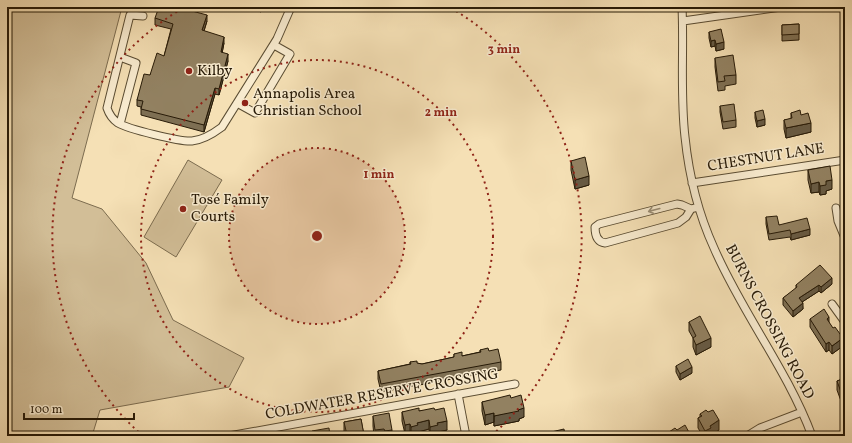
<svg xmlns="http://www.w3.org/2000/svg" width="852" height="443" font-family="Vollkorn,serif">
<rect width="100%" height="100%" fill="#f5e0b5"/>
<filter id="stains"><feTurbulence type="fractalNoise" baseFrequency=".005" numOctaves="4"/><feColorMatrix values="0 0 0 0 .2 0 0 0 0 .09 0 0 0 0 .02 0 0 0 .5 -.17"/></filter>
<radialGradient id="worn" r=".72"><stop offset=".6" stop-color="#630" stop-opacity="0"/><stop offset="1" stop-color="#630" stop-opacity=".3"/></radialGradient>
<path fill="#d2be97" stroke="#7c6c4f" d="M7,7H122L72,198L102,209L146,263L173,320L244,358L229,387L100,410L92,436H7Z
M188,160L222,180L176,257L144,237Z"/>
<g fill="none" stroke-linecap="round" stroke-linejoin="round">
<g stroke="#5a4c32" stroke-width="9">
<path id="minor" d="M682,7C684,50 680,94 685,137C689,176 698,213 714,248C742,313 787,369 812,436
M143,16L130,15L107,108C109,114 112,119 118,123C128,129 180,142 192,141C203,140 214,133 222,127L277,39L291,7
M683,21L781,7
M120,57L136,63L120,124
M237,103L255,113L290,54L274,45
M692,183L845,160
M836,208L838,221L845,238
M691,209L682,205L677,204L599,224L595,227C595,235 597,242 605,243L678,223L686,217L691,209L698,207
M832,304L845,322
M458,394L466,436
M229,436L515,384
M747,436L760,428L802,412"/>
</g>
<use href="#minor" stroke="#f8ebcf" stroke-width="7"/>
</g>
<path fill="#7e6f53" stroke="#271a07" d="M257,7H268L260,12Z
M841,17H845V38H842Z
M155,18L207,21L204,31L224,43L222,53L228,61L219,95L215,94L204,132L141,115V107L137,106V100L150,75L164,56L171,29L155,25Z
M799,24V40L782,41V25Z
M709,32L724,49L716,51L715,46L711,47L709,38Z
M715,58L736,75V84L725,86V90L718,91L715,67Z
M720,106L736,120V127L723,129L720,112Z
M755,112L765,125L757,127L755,118Z
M791,113L801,115L811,132L786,138L784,129V120L791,119Z
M571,161L589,185L575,189L571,170Z
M808,170L832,189L826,191V194L820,195L819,192L811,193L808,180Z
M766,217L779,225L810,235L791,240L790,237L769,240L766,224Z
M832,284L821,293L819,291L802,302L803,309L793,317L783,305V298L796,289V285Z
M810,319L829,323L843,346L832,354L829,350L826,352L810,327Z
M689,322L711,347L696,355L693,347V338L689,331Z
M480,350L489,351L501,362V370L381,392L378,379V371L410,364V362L422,364L454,357V354L462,356L480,352Z
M676,366L692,373L680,380L676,372Z
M845,378V412L837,390V381Z
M511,398L524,417L519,419V421L494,426V422L485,425L482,411V402Z
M435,410L447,430L438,432V435L432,436H430L429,429L418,432V435L411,436L410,433L405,434L402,421V412Z
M700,414L719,430L711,435V436H703L698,428V418L700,417Z
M373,416L392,430V436H374L373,426Z
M361,419L364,436H345L344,431V422Z"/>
<path fill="#665a44" stroke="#271a07" d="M260,7H268L260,12Z
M207,15V21L202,37V30Z
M224,37V43L221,59V52Z
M715,40V46L711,47V41Z
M724,42V49L716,51V44Z
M228,54V61L219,95V89Z
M215,88V94L204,132V125Z
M765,119V125L757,127V121Z
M811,123V132L786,138V128Z
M589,176V185L575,189V180Z
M832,180V189L826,191V194L820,195V186L826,181Z
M819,182V192L811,193V184Z
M810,229V235L791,240V234Z
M832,278V284L821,293V287Z
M819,285V291L799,304V298Z
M803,303V309L793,317V311Z
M829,317V325L827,319Z
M711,338V347L696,355V345Z
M843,338V346L832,354V346Z
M829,342V350L826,352V344Z
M692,367V373L680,380V374Z
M524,408V417L519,419V421L494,426V416Z
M494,413V422L485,425V415Z
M429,420V429L418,432V435L411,436V427L417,423Z
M719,420V430L711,435V436H705V431L710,426Z
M447,421V430L438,432V435L430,436V427L437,423Z
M410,424V433L405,434V425Z"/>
<path fill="#928161" stroke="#271a07" d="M159,7H177L207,15L202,30L224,37L221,52L228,54L219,89L215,88L204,125L141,109L143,101L137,100L144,74L150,75L157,53L164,56L173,24L155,18Z
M841,17H845V30H842Z
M799,24V34L782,35V25Z
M721,29L724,42L716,44L715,40L711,41L709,32Z
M733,55L736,75L724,76L725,81L718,82L715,58Z
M734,104L736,120L723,122L720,106Z
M763,110L765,119L757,121L755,112Z
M800,110L801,115L808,113L811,123L786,128L784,120L792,118L791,113Z
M585,157L589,176L575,180L571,161Z
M830,166L832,180L826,181V185L820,186L819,182L811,184L808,170Z
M777,216L779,225L807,218L810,229L791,234L790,230L769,234L766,217Z
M820,265L832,278L821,287L819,285L799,298L803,303L793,311L783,298L797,287L796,285Z
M824,309L829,317L827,319L833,328L835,327L843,338L832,346L829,342L826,344L810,319Z
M700,316L711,338L696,345L693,338L696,336L689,322Z
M488,348L489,351L498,349L501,362L381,384L378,371L411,364L410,362L417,361V363L422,364L454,357V354L462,352V356L481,352L480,350Z
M688,359L692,367L680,374L676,366Z
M845,378V403L837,381Z
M510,395L511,398L521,395L524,408L518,410L519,411L494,416V413L485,415L482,402Z
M419,408V411L434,408L435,410L444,408L447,421L437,423L438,425L430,427L429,420L417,423L418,425L411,427L410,424L405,425L402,412Z
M706,410L708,412L713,410L719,420L710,426L711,428L705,431L698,418L702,416L700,414Z
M389,413L392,430L385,431L384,429L375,430L373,416Z
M361,419L364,435L357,436L356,434L347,435L344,422Z
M685,425L691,436H671L669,432L675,428L677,430Z
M329,428L330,436H313L312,431Z
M564,429L565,436H548L547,433Z
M283,432L284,434L293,432L294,436H276V434Z
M525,432L526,435L531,434L532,436H520L519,433Z"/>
<defs><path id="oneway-shaft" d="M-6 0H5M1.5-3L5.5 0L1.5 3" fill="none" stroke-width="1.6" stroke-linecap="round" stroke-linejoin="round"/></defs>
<use stroke="#9a8d75" href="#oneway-shaft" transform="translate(654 210) rotate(165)"/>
<circle cx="317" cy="236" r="88" fill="#8f2418" fill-opacity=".12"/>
<g fill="none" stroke="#8f2418" stroke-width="2" stroke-dasharray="2 4">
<circle cx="317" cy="236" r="88"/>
<circle cx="317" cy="236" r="176"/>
<path d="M143 436A265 265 0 0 1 183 8M451 8A265 265 0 0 1 491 436"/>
</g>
<g fill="#8f2418" stroke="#f8ebcf" stroke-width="1.5">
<circle cx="189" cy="71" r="4"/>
<circle cx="245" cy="103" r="4"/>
<circle cx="183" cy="209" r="4"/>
</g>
<g text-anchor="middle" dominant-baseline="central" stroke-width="3" stroke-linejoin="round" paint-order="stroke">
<g font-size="15" fill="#271a07" stroke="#f8ebcf" text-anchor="start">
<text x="197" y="71">Kilby</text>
<text x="253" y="94">Annapolis Area<tspan x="253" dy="17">Christian School</tspan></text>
<text x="191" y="200">Tosé Family<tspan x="191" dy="17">Courts</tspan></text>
</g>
<g font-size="15" fill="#271a07" stroke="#f8ebcf">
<text transform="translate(766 158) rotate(-9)">CHESTNUT LANE</text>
<text transform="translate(769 322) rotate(62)">BURNS CROSSING ROAD</text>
<text transform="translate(382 395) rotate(-10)">COLDWATER RESERVE CROSSING</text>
</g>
</g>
<circle cx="317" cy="236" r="6" fill="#8f2418" stroke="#f8ebcf" stroke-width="2"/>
<g font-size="12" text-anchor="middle" font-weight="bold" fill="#8f2418" stroke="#f8ebcf" stroke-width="3" stroke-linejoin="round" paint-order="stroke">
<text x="504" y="53">3 min</text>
<text x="441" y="116">2 min</text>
<text x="379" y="178">1 min</text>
</g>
<rect width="852" height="443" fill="none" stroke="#f5e0b5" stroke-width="24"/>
<rect x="8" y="8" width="836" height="427" fill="none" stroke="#271a07" stroke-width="2"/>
<rect x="12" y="12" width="828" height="419" fill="none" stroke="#271a07"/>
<path d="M24 413v6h110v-6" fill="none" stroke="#271a07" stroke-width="2"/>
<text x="30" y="413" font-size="12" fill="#271a07" stroke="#f8ebcf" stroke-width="3" paint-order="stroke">100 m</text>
<rect width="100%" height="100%" filter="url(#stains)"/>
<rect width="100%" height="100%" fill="url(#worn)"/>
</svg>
